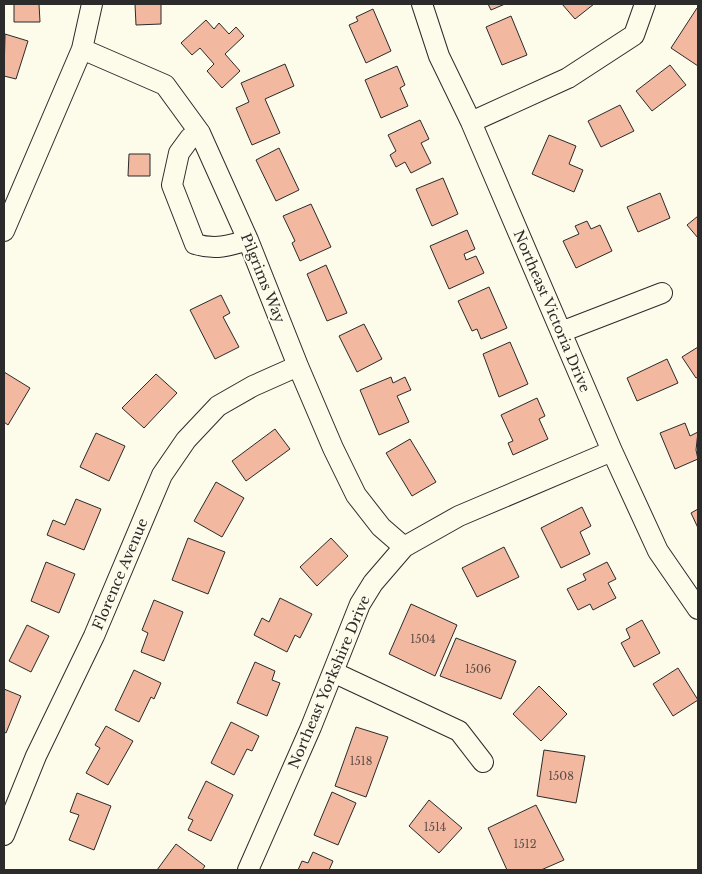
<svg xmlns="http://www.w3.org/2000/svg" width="702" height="874" font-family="'Libre Baskerville',serif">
<rect width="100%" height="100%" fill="#fdfbea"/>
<path fill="#f2b8a0" stroke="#2b2b2b" d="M14,4H39L40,22H14Z
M135,4H161V24L136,25Z
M488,4H505L491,10Z
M562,4H594L575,19Z
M697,8L698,9V66L671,48Z
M373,9L391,51L366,63L349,25L358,21L356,17Z
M511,16L527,55L502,65L486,27Z
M206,20L214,29L219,23L229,34L236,27L244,36L225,54L240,71L222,88L207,71L214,64L200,48L192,55L181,43Z
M5,34L28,41L16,79L4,76Z
M285,64L294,86L265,99L280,133L252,145L236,108L249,102L241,83Z
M670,65L686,85L652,111L636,91Z
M397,66L405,85L400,88L408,106L381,118L365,80Z
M620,105L634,131L601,147L588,121Z
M420,120L429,139L421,143L431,163L411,173L405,162L396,167L390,155L396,151L388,135Z
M549,135L576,146L569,164L583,170L574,192L532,174Z
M279,148L299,190L276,201L256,160Z
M129,154H150V176H128Z
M443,178L458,214L432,226L416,189Z
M660,193L670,218L638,232L627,207Z
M311,204L331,247L300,261L292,243L295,241L283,216Z
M698,216V238L687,225Z
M587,221L591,229L600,225L612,251L576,268L563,241L579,234L575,226Z
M467,230L475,249L464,254L466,260L476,256L484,273L449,289L430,246Z
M326,265L347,313L327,321L307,274Z
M489,287L507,328L481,339L477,329L472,331L458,301Z
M221,295L230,313L223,317L239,347L215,359L190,310Z
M364,324L382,359L357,372L339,336Z
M510,342L528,384L499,397L483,354Z
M698,347V377L696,378L682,357Z
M667,359L678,383L637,401L627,378Z
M4,372L30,388L8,425L4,422Z
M156,374L177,393L144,428L122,408Z
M391,377L393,383L405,377L411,390L397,396L409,422L379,435L360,390Z
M537,398L545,416L539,419L548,439L513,455L508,443L513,441L501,415Z
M685,423L690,436L698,432L696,450L698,459L675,469L660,433Z
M275,429L290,449L246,481L232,461Z
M96,433L125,446L109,481L80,467Z
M410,439L436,482L412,496L386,453Z
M216,482L244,498L222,537L194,521Z
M76,499L101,509L84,550L47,535L53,520L65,525Z
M582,507L591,526L580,532L590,554L561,568L541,528Z
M698,509V528L691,513Z
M188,538L225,552L208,594L172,580Z
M331,538L348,556L317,586L300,567Z
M504,547L519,577L477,597L462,568Z
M46,562L75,574L59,613L31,601Z
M607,562L616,579L608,583L616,598L593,610L590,604L578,610L567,589L586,580L583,574Z
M280,598L312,614L300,638L295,635L287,652L254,635L262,618L269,622Z
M154,600L183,612L164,661L141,652L148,633L142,630Z
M411,604L457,625L435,676L389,654Z
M642,620L660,653L634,667L621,643L630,638L626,629Z
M27,625L49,636L31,672L9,661Z
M456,638L516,661L501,699L440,676Z
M255,662L275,671L272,680L280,683L267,716L237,703Z
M678,668L698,700L673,716L653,684Z
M134,670L161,683L154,699L151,697L139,722L115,710Z
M539,686L567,714L541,741L513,714Z
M4,689L21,696L6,733L4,732Z
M231,722L259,736L252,751L247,749L234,775L211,763Z
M106,726L133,741L108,785L86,773L100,748L95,745Z
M356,727L388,737L366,797L335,786Z
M544,750L585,756L576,803L537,796Z
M206,781L233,795L211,841L188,830L193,820L188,818Z
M332,792L356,803L338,845L314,835Z
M77,793L111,806L94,850L69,840L79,815L70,812Z
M429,800L462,828L439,853L409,826Z
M536,805L564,860L541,870H507L488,828Z
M176,844L205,866L202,870H157Z
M313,852L333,861L329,870H298L302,861L308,863Z"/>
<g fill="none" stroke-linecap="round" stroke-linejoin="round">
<g stroke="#2b2b2b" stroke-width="22">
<path id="minor" d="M422,4L439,56L471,122L612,451L658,551L698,609
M82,49L165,85L200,133L248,240L298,366L333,448L356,495L381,527L404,547
M471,122L568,78L634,35L645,4
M200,133L190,138L179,153L172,185L195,244C215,250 229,246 248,240
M4,231L82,49L92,4
M561,332L662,293
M333,672L459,731L483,762
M4,835L36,756L94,636L162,475L186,440L218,406L253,386L298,366
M248,870L311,727L360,604L373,583L404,547L459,516L612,451"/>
</g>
<use href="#minor" stroke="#fdfbea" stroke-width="20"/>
</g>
<g text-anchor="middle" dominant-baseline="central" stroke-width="4" stroke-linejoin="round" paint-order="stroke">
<g font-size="11" fill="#5d4e48">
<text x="423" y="639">1504</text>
<text x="478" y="669">1506</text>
<text x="361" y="761">1518</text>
<text x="561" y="776">1508</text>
<text x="435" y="827">1514</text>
<text x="525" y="844">1512</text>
</g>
<g font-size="14" fill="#2b2b2b" stroke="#fdfbea">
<text transform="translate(263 278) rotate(68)">Pilgrims Way</text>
<text transform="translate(552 311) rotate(67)">Northeast Victoria Drive</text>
<text transform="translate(120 574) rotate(-67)">Florence Avenue</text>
<text transform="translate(329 682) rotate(-67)">Northeast Yorkshire Drive</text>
</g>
</g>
<rect width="702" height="874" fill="none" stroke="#2b2b2b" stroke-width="10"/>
</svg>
